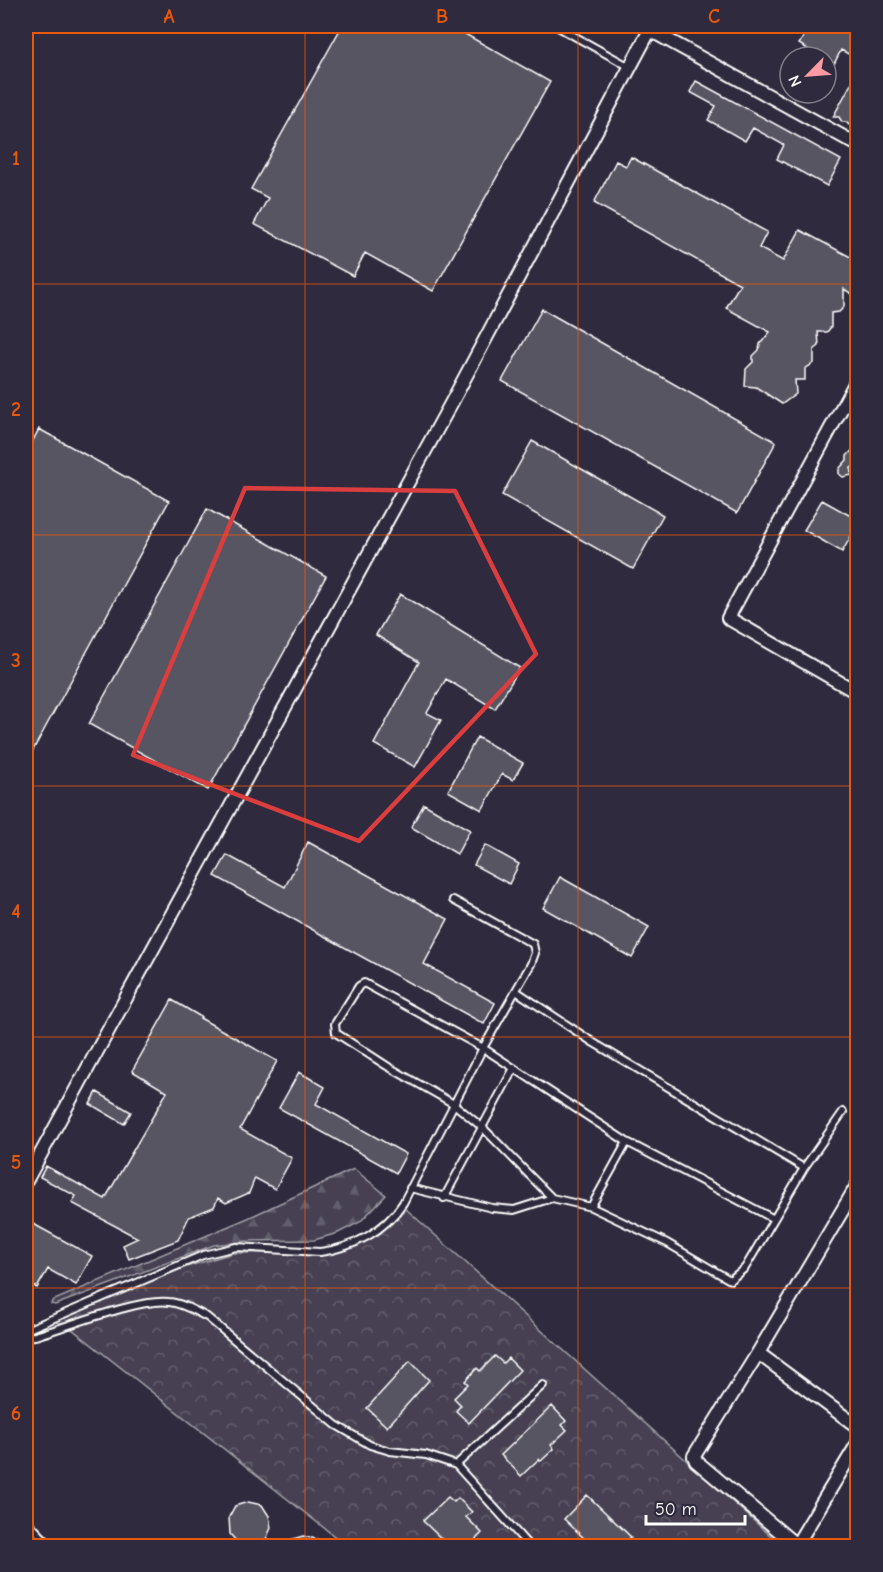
<svg xmlns="http://www.w3.org/2000/svg" width="883" height="1572" font-family="'Comic Neue',sans-serif">
<defs>
<pattern id="forest-firs" width="22" height="20" patternUnits="userSpaceOnUse" patternTransform="scale(1.5)"><rect width="22" height="20" fill="#464152"/><path d="M5 1l3.5 6h-7zM16 11l3.5 6h-7z" fill="#625e6c"/></pattern>
<pattern id="park-crowns" width="20" height="18" patternUnits="userSpaceOnUse" patternTransform="scale(1.5)"><rect width="20" height="18" fill="#464152"/><path d="M2 6a3 3 0 1 1 6 0M12 15a3 3 0 1 1 6 0" fill="none" stroke="#625e6c"/></pattern>
</defs>
<rect width="100%" height="100%" fill="#2f2a3d"/>
<filter id="ink" filterUnits="userSpaceOnUse"><feTurbulence type="fractalNoise" baseFrequency=".0167" numOctaves="2"/><feDisplacementMap in="SourceGraphic" scale="12" xChannelSelector="R" yChannelSelector="G"/><feConvolveMatrix kernelMatrix="1 2 1 2 8 2 1 2 1" color-interpolation-filters="sRGB"/></filter>
<g filter="url(#ink)">
<path fill="url(#forest-firs)" stroke="#a2a0a8" stroke-width="1.5" d="M354,1169L386,1195L360,1222L338,1233L314,1240L247,1241L214,1245L55,1305L51,1304L52,1301L248,1218Z"/>
<path fill="url(#park-crowns)" stroke="#a2a0a8" stroke-width="1.5" d="M406,1209L782,1546H347L68,1326L51,1320L186,1267L233,1253L331,1252C360,1247 387,1231 406,1209Z"/>
<path fill="#595564" stroke="#fff" stroke-width="1.5" d="M342,26H451L550,82L433,291L365,253L353,276L254,224L268,198L251,189Z
M810,26H858V59L841,50L834,64L826,60V57H821L799,44Z
M858,71V125H849L846,122H842L839,117H833Z
M696,81L841,160L827,186L777,159L784,145L753,128L745,141L708,120L716,106L690,92Z
M631,157L767,232L759,248L783,261L800,230L858,261V283L852,294L844,289V307L839,312L831,313V327L827,332H818L819,346L814,350V363L805,369V380H795L796,394L782,404L756,387L745,386L746,369L753,362V356L759,350L760,344L770,332L726,308L740,284L594,203L616,161L626,166Z
M542,309L776,442L737,513L502,381Z
M39,429L169,501L26,763V454Z
M532,441L663,515L633,569L502,495Z
M858,444V463L851,468L852,475L843,477L839,474V469L847,460V456Z
M822,500L858,520V524L842,552L804,530Z
M207,509L326,576L208,790L89,724Z
M400,594L520,668L495,709L446,679L427,713L441,720L415,767L374,744L419,662L376,635Z
M477,737L523,763L513,780L502,774L482,810L448,791Z
M424,804L470,830L457,854L411,827Z
M308,842L448,919L424,964L495,1003L484,1024L215,876L227,855L285,887Z
M485,845L519,864L509,884L474,865Z
M560,877L649,927L632,958L543,908Z
M172,1000L201,1017L200,1018L277,1061L240,1129L292,1158L275,1189L255,1178L249,1193L226,1203L218,1198L214,1207L189,1217L178,1240L129,1259L123,1245L138,1238L72,1203L76,1196L40,1177L46,1166L105,1199L167,1092L132,1071Z
M299,1072L325,1087L316,1104L406,1154L396,1173L279,1108Z
M97,1092L131,1112L124,1124L90,1104Z
M26,1220L92,1256L76,1285L48,1269L37,1288L26,1282Z
M495,1356L503,1363L508,1358L520,1370L469,1423L456,1411L461,1405L454,1398L468,1384L465,1381L477,1368L480,1371Z
M410,1361L429,1380L387,1427L367,1408Z
M552,1406L566,1421L562,1425L567,1430L551,1445L554,1449L541,1461L539,1459L521,1476L501,1455Z
M587,1495L631,1537L622,1546H596L592,1542L590,1544L564,1519Z
M448,1497L454,1502L458,1498L472,1512L466,1517L482,1533L470,1545L467,1542L462,1546H449L423,1521Z
M248,1502L262,1505L269,1516L271,1528L263,1546L237,1542L230,1534L229,1517L235,1506Z
M303,1536L330,1542V1546H277L276,1544Z"/>
<g fill="none" stroke-linecap="round" stroke-linejoin="round">
<g stroke="#fff" stroke-width="10">
<path id="service" d="M556,26L630,67
M516,991L594,1043L804,1168
M410,1188L492,1208L514,1210L552,1198L591,1207L667,1243L730,1280L745,1268L804,1168L843,1112
M444,1198L514,1068
M552,1198L483,1128L454,1104L387,1066L336,1033L335,1024L359,986L364,983L483,1048L627,1142L774,1219
M591,1207L627,1142
M26,1330L203,1255L236,1247L320,1252C353,1248 385,1231 403,1203L483,1048L531,964L535,953L533,944L453,900
M26,1337L35,1336C66,1327 139,1298 169,1302C182,1303 195,1311 207,1317L336,1425L370,1445L390,1451L426,1455L456,1465L529,1546
M456,1465L543,1385
M26,1520L51,1546
M26,1531L40,1546"/>
</g>
<g stroke="#fff" stroke-width="16">
<path id="minor" d="M650,30L858,145
M858,378L728,618L858,693
M26,1181L454,398L652,26
M758,1353L858,1427
M796,1546L858,1443
M797,1546L696,1461L694,1456L758,1353L858,1184"/>
</g>
<use href="#service" stroke="#2f2a3d" stroke-width="6"/>
<use href="#minor" stroke="#2f2a3d" stroke-width="12"/>
</g>
</g>
<path fill="none" stroke="#da3e3e" stroke-width="4.5" stroke-linejoin="round" d="M245,488L455,491L536,654L359,841L133,755Z"/>
<path fill="none" stroke="#e8590c" stroke-width="1.5" stroke-opacity="0.55" d="M305,26V1546M578,26V1546M26,284H858M26,535H858M26,786H858M26,1037H858M26,1288H858"/>
<rect width="883" height="1572" fill="none" stroke="#2f2a3d" stroke-width="66"/>
<g transform="translate(808 75) rotate(245)"><circle r="28" fill="#2f2a3d" stroke="#827f8b" stroke-width="1.5"/>
<path d="M0-4.5L10 22L0 15L-10 22Z" fill="#ff9aa2"/>
<text y="-9" font-size="16" font-weight="bold" text-anchor="middle" fill="#ffffff">N</text>
</g>
<path d="M646 1515v9h99v-9" fill="none" stroke="#ffffff" stroke-width="3"/>
<text x="655" y="1515" font-size="18" fill="#ffffff" stroke="#2f2a3d" stroke-width="4.5" paint-order="stroke">50 m</text>
<rect x="33" y="33" width="817" height="1506" fill="none" stroke="#e8590c" stroke-width="2"/>
<g font-size="20" text-anchor="middle" font-weight="bold" fill="#e8590c">
<text x="169" y="23">A</text>
<text x="442" y="23">B</text>
<text x="714" y="23">C</text>
<text x="16" y="165">1</text>
<text x="16" y="416">2</text>
<text x="16" y="667">3</text>
<text x="16" y="918">4</text>
<text x="16" y="1169">5</text>
<text x="16" y="1420">6</text>
</g>
</svg>
